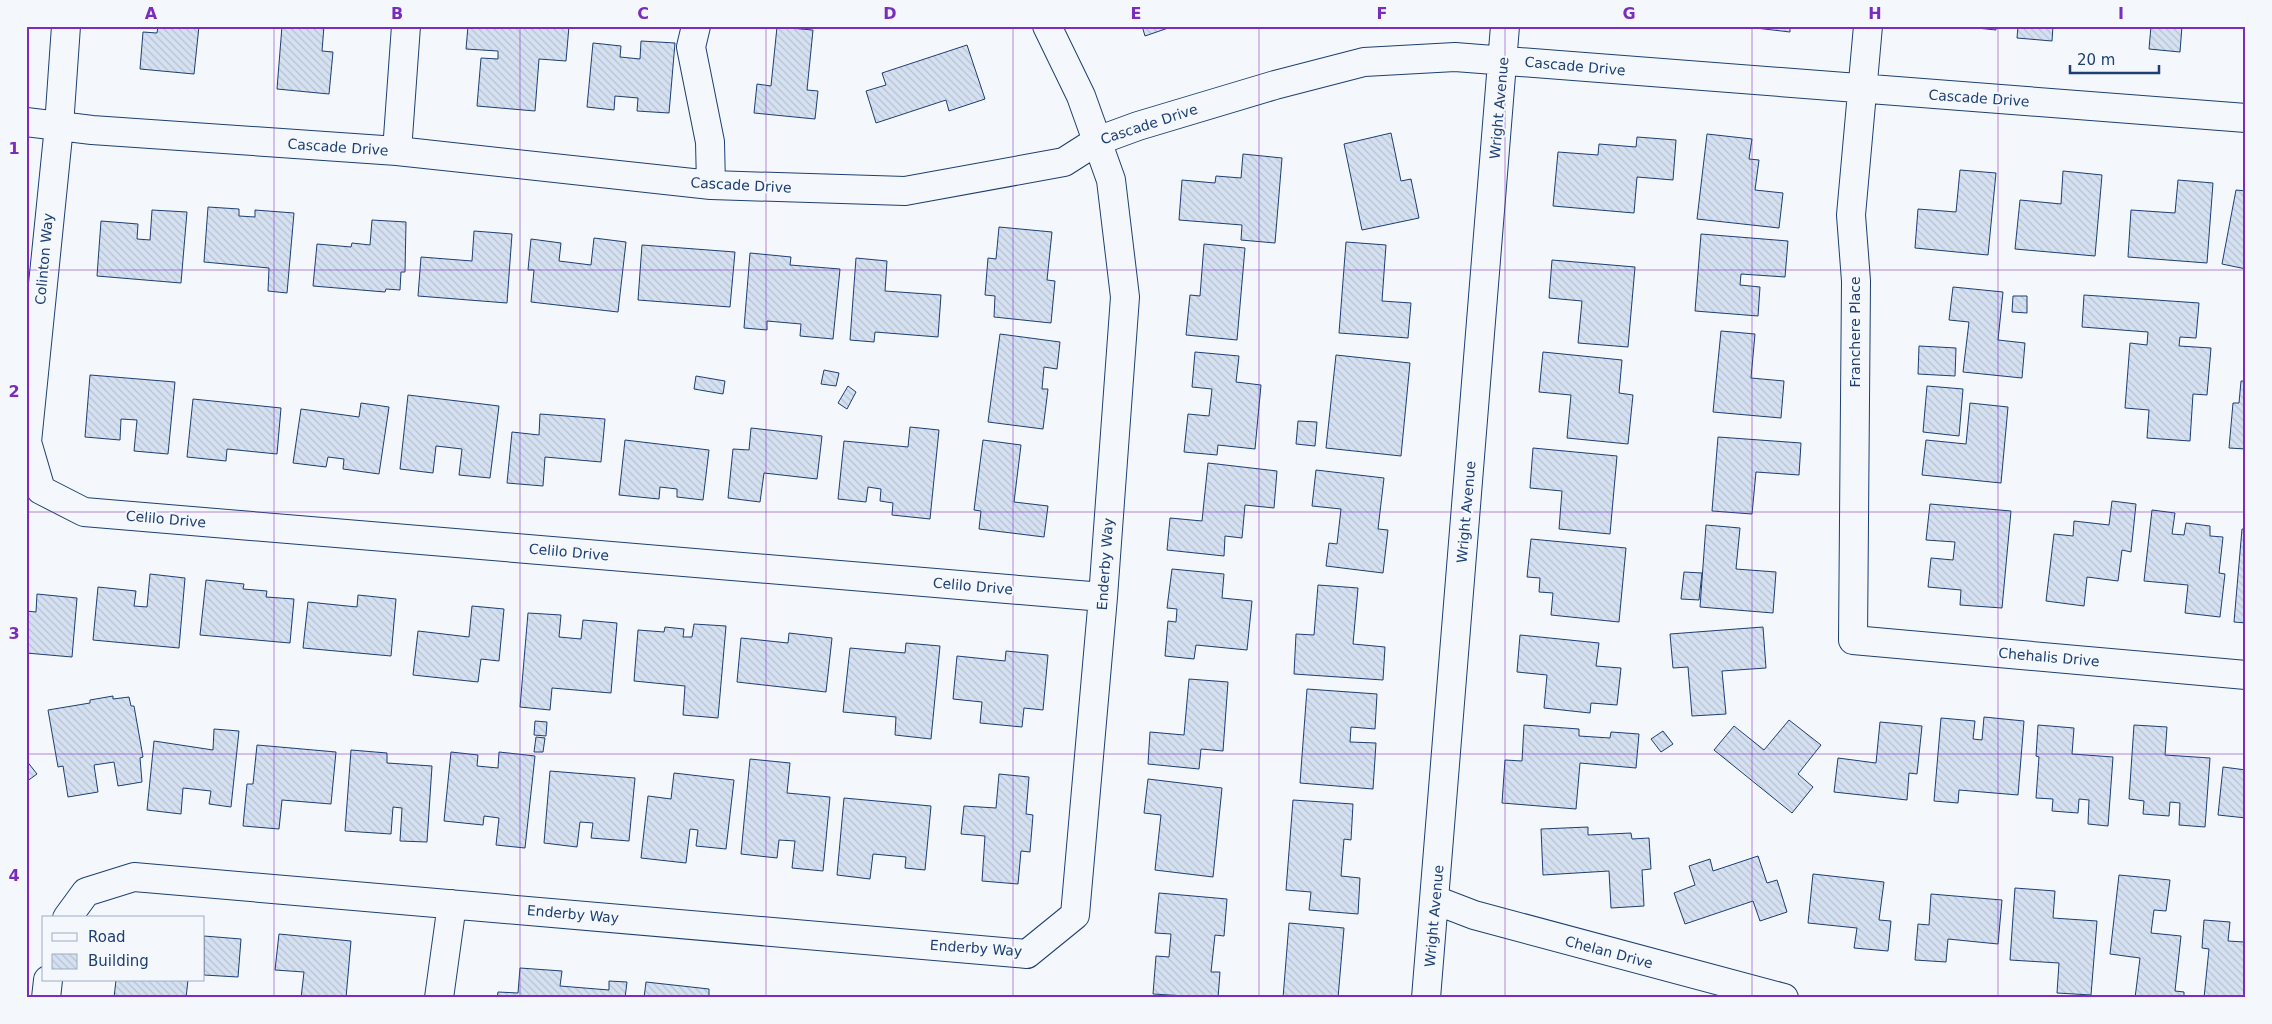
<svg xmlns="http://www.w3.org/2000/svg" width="2272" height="1024" font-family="'DejaVu Sans',sans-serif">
<defs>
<pattern id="building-back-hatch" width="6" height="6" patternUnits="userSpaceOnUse" patternTransform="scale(1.25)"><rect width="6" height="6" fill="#d5e0f0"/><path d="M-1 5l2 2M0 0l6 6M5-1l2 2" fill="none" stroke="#b6c1d1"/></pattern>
</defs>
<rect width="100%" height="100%" fill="#f4f7fb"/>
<path fill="url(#building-back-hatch)" stroke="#1d3f73" d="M158,26H199L194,74L140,69L143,32L157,33Z
M282,26H324L322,51L333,52L329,94L277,89Z
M468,26H569L566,61L539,59L535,111L477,106L481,58L498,59V51L466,49Z
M1142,26H1174L1145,36Z
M1738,26H1790V32Z
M1957,26H1996V30Z
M2018,26H2053L2052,41L2017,38Z
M2151,26H2182L2180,52L2149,49Z
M777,27L813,30L807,90L818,91L815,119L754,113L757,84L771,86Z
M641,41L675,43L669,113L637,111L638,98L615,96L614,110L587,107L593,43L621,46L620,57L640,59Z
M967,45L985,99L949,111L946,100L876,123L866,91L886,85L882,73Z
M1391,133L1401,181L1411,179L1419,218L1362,230L1344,144Z
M1707,134L1752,139L1749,159L1759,160L1755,190L1783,193L1779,228L1697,219Z
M1637,137L1676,140L1673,180L1637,177L1634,213L1553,206L1558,152L1598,155L1599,144L1636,147Z
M1243,154L1282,158L1275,243L1241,240L1242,225L1179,220L1182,180L1215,183L1216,176L1241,178Z
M1960,170L1996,173L1988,255L1915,248L1918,209L1956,212Z
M2063,171L2102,175L2095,256L2015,249L2020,200L2061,204Z
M2178,180L2213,183L2207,263L2128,257L2131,210L2175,213Z
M2236,190L2246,191V269L2222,264Z
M208,207L239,209V216L255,217V210L294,213L287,293L268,291L269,268L204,262Z
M152,210L187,212L181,283L97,276L101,221L138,224L137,239L150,240Z
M372,220L406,222L405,272H401L400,290L386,289L385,292L313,286L317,244L351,247L352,243L370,245Z
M999,227L1052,232L1047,280L1055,281L1051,323L994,317L995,296L985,295L988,258L996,259Z
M474,231L512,234L507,303L418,296L421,257L472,261Z
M1701,234L1788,241L1785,277L1741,274L1740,285L1760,287L1758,316L1695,311Z
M594,238L626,242L618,312L531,302L534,270H528L531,239L561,243L559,261L591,265Z
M1346,242L1386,245L1382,301L1411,303L1408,338L1339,333Z
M1204,244L1245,248L1237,340L1186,335L1190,295L1200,296Z
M642,245L735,252L730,307L638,300Z
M750,253L791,257L790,265L840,269L833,339L800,336L801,324L767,321V330L744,328Z
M856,258L887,261L885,291L941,295L938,337L875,332L874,342L850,340Z
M1552,260L1635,267L1628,347L1578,343L1582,301L1549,298Z
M1953,287L2003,292L1998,340L2025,343L2022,378L1963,372L1969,322L1949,320Z
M2084,295L2199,303L2196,338L2180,337L2179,346L2211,348L2207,395L2193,394L2190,441L2147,438L2149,410L2125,408L2130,343L2147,345L2148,332L2082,327Z
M2013,296H2027V313L2012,312Z
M1721,331L1755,334L1751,378L1784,381L1781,418L1713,412Z
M1000,334L1060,342L1057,369L1044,367L1042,389H1048L1043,429L988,422Z
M1919,346L1956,348L1955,376L1918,374Z
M1195,352L1239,356L1236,382L1261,385L1255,449L1218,445L1217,455L1184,452L1188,414L1209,416L1212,389L1192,387Z
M1543,352L1622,360L1619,393L1633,395L1628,444L1567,438L1571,395L1539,392Z
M1336,355L1410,363L1401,456L1326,448Z
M824,370L839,373L836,386L821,384Z
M90,375L175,382L168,454L134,451L137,420L121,419L120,440L85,437Z
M696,376L725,381L723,394L694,389Z
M2241,381H2246V449L2229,448L2233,403H2239Z
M848,386L856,392L847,409L838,403Z
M1927,386L1963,389L1959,436L1923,432Z
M408,395L499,406L490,478L459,475L462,449L436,446L433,473L400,469Z
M193,399L281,408L277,454L227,449L226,461L187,457Z
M361,403L389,407L379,474L343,469L344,459L328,457L326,467L293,463L301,409L359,417Z
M1970,403L2008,407L2001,483L1922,475L1926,440L1966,444Z
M540,414L605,419L601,462L545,457L543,486L507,483L512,432L539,435Z
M1298,421L1317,422L1315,446L1296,444Z
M910,427L939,430L930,519L892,515L893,503L880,501L881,489L868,487L866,502L838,499L844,441L908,447Z
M751,428L822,436L817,479L764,473L760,502L728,498L733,449L749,450Z
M1718,437L1801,443L1799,475L1756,472L1752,514L1712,511Z
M625,440L709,450L703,500L677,497V489L660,487L659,499L619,495Z
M983,440L1021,445L1014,502L1048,506L1044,537L979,529L981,511L974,510Z
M1533,448L1617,456L1610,534L1559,529L1562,491L1530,488Z
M1208,463L1277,471L1274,508L1245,505L1242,538L1225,536L1224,556L1167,550L1170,518L1202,521Z
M1316,470L1384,478L1378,529L1388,530L1383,573L1326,566L1329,543L1337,544L1341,509L1312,506Z
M2112,501L2136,504L2131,552L2122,550L2118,581L2087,577L2084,606L2046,601L2054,534L2073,536L2074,521L2109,525Z
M1930,504L2011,511L2002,608L1960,605L1961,590L1928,587L1931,558L1953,560L1955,542L1926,540Z
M2152,510L2175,513L2172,534L2184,535L2186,523L2210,526V536L2223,537L2219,573L2225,574L2220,617L2185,613L2188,585L2144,581Z
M1706,525L1740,528L1736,569L1776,572L1773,613L1700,607Z
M2242,529H2246V623L2234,622Z
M1531,539L1626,548L1619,622L1551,615L1553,593L1539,592L1540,578L1527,577Z
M1172,569L1224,574L1222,598L1252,601L1247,650L1196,645L1194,659L1165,656L1168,621L1176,622L1177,609L1167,608Z
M1684,572L1702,573L1699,600L1681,599Z
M150,574L185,578L179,648L93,640L98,587L136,591L134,606L147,607Z
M206,580L244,584L243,589L267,591L266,597L294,599L290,643L200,635Z
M1318,585L1358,588L1353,644L1385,647L1383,680L1294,674L1296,634L1314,635Z
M37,594L77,598L72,657L26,653V611L36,612Z
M358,595L396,599L391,656L303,648L308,602L357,607Z
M472,606L504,609L499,661L481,659L478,682L413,675L418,631L469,637Z
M528,613L561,615L559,637L581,639L583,620L617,623L611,693L552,688L550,710L520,707Z
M694,624L726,626L718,718L683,715L685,686L634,681L638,630L664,632L665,627L684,629L683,637H692Z
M1763,627L1766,668L1722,671L1726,714L1692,716L1688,667L1673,668L1670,634Z
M789,633L832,638L826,692L737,682L741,638L788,643Z
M1520,635L1599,643L1596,666L1621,668L1617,705L1591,703L1590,713L1544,708L1547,675L1517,672Z
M906,643L940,646L931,739L895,735L896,717L843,712L850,648L905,653Z
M1006,651L1048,655L1043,710L1024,708L1022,727L980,723L982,702L953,699L957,656L1005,661Z
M1189,679L1228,682L1223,751L1201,749L1199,769L1148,764L1150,732L1184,735Z
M1307,689L1377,694L1375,729L1351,727L1350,742L1376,743L1373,789L1300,783Z
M113,696V699L129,697L131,706H134L143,757L140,758L142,782L118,786L114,762L94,765L98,792L68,797L63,766L58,767L48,710L90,703V700Z
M1984,717L2024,721L2018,795L1959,790L1958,803L1934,801L1941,718L1975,721L1973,739L1982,740Z
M1789,720L1821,745L1798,774L1813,787L1792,813L1714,750L1734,726L1764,750Z
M535,721L547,722L546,736L534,735Z
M1880,722L1922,726L1917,774L1909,773L1907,800L1834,792L1838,758L1876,763Z
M1524,725L1579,729V736L1610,738L1611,732L1639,734L1636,768L1580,763L1576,809L1502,803L1505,760L1522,761Z
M2038,725L2074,728L2072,754L2113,757L2108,826L2088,824L2089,800L2079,799L2078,813L2052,811L2053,799L2036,798L2039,757L2036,756Z
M2134,725L2167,727L2165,755L2210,758L2205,827L2179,825L2180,803L2170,802L2169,816L2143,814L2144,801L2129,799Z
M214,729L239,731L231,807L209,804L211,791L183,788L181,814L147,810L154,741L213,750Z
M1663,731L1673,744L1661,752L1651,739Z
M536,737L545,738L543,752H534Z
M257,745L336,752L331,804L282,800L279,829L243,826L247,784H253Z
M351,750L387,753V763L432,766L427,842L400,841L402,808L393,807L391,834L345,831Z
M451,752L478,755L477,766L498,768L499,752L535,756L525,848L496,845L499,818L484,816L483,825L444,821Z
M750,759L790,763L787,793L830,797L823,871L792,868L795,841L779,840L777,858L741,854Z
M26,760L37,774L26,782Z
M2223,767L2246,770V818L2218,815Z
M550,771L635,778L629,841L591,838L593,823L580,822L577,847L544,843Z
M674,773L734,780L726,849L696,846L698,830L690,829L686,863L641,858L648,796L671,799Z
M999,774L1029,777L1026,814L1033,815L1030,852L1021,851L1018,884L982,881L985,836L961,834L964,806L996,808Z
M1148,779L1222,788L1213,877L1155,870L1161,815L1144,813Z
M844,798L931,806L925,870L905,868L906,857L873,854L870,879L837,875Z
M1293,800L1353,804L1351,840L1344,839L1341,876L1360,878L1358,914L1309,910L1311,892L1286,890Z
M1588,827V835L1631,833L1632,839L1649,838L1651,869L1642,870L1644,906L1611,908L1609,871L1543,875L1541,829Z
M1758,856L1767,883L1777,880L1787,912L1760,921L1753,901L1685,924L1674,893L1695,885L1689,866L1710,859L1713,871Z
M1813,874L1884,882L1879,920L1891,921L1888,951L1854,948L1857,928L1808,923Z
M2119,875L2170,880L2166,911L2154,910L2151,933L2181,936L2175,991L2184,992V998H2135L2140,958L2110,954Z
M2015,888L2055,891L2053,918L2097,921L2091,995L2057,993L2059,963L2010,960Z
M1159,893L1227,899L1224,936L1215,935L1211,972H1220L1218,998L1153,994L1156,956L1169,957L1171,934L1155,933Z
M1931,894L2002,900L1998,944L1948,939L1946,962L1915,960L1918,924L1929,925Z
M2204,920L2230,922L2228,941L2244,942L2246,934L2244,998H2204L2209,949L2202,948Z
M1289,923L1344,928L1338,998H1283Z
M279,934L351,941L346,998H301L304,972L275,970Z
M204,936L241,939L238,977L204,975Z
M520,968L562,971L560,986L609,990V981L627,982L625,998H497L498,992L518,993Z
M116,980H188L186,998H114Z
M646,982L709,989V998H644Z"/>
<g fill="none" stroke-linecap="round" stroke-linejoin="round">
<g stroke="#1d3f73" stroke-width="30">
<path id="minor" d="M66,26L59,126L27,442L41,490L84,512L1103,597
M696,26L691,47L710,142L711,185
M1868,26L1851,215L1856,281L1853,640L2246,675
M26,122L92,130L397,151L711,185L905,191L1064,162L1097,141L1138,126L1275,85L1364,62L1455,57L2246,118
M397,151L406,26
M1435,900L1474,915L1784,998
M67,918L86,892L134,877L1027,954L1075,915L1103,597L1125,297L1111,180L1081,96L1047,26
M46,998L48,980
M439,998L452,904
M1426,998L1505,26"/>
</g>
<use href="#minor" stroke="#f4f7fb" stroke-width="28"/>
</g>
<path fill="none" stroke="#7b2cbf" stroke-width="1" stroke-opacity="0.55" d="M274,26V998M520,26V998M766,26V998M1013,26V998M1259,26V998M1505,26V998M1752,26V998M1998,26V998M26,270H2246M26,512H2246M26,754H2246"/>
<g text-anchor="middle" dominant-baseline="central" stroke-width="4" stroke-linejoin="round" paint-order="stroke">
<g font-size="14" fill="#1d3f73" stroke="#f4f7fb">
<text transform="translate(1575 66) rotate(5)">Cascade Drive</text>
<text transform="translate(1979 98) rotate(4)">Cascade Drive</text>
<text transform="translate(1499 108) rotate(-85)">Wright Avenue</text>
<text transform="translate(1149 124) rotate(-18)">Cascade Drive</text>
<text transform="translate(338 147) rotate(4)">Cascade Drive</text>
<text transform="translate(741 185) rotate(3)">Cascade Drive</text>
<text transform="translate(44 259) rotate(-85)">Colinton Way</text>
<text transform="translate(1855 332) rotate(-90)">Franchere Place</text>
<text transform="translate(1466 512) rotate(-85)">Wright Avenue</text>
<text transform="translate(166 519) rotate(5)">Celilo Drive</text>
<text transform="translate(569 552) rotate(5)">Celilo Drive</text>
<text transform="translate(1105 564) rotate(-86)">Enderby Way</text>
<text transform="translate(973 586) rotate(5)">Celilo Drive</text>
<text transform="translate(2049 657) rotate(5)">Chehalis Drive</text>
<text transform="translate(573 914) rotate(5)">Enderby Way</text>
<text transform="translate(1434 916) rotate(-85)">Wright Avenue</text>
<text transform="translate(976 948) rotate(4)">Enderby Way</text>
<text transform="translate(1609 952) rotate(15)">Chelan Drive</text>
</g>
</g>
<rect width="2272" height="1024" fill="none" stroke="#f4f7fb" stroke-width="55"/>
<rect x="42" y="916" width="162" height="65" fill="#f4f7fb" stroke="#9eadc5"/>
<rect x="52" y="933" width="25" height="8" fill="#f4f7fb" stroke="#9eadc5"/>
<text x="88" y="942" font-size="15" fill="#1d3f73">Road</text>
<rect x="52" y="954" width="25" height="15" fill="url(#building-back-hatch)" stroke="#9eadc5"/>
<text x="88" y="966" font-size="15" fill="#1d3f73">Building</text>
<path d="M2070 65v8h89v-8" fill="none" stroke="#1d3f73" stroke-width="2.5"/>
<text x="2077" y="65" font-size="15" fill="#1d3f73" stroke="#f4f7fb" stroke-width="4" paint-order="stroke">20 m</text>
<rect x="28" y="28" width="2216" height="968" fill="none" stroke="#7b2cbf" stroke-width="2"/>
<g font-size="16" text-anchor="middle" font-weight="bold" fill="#7b2cbf">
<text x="151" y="19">A</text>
<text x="397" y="19">B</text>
<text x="643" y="19">C</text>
<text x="890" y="19">D</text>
<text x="1136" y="19">E</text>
<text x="1382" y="19">F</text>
<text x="1629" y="19">G</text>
<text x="1875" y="19">H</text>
<text x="2121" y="19">I</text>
<text x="14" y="154">1</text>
<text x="14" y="397">2</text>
<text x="14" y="639">3</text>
<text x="14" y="881">4</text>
</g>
</svg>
